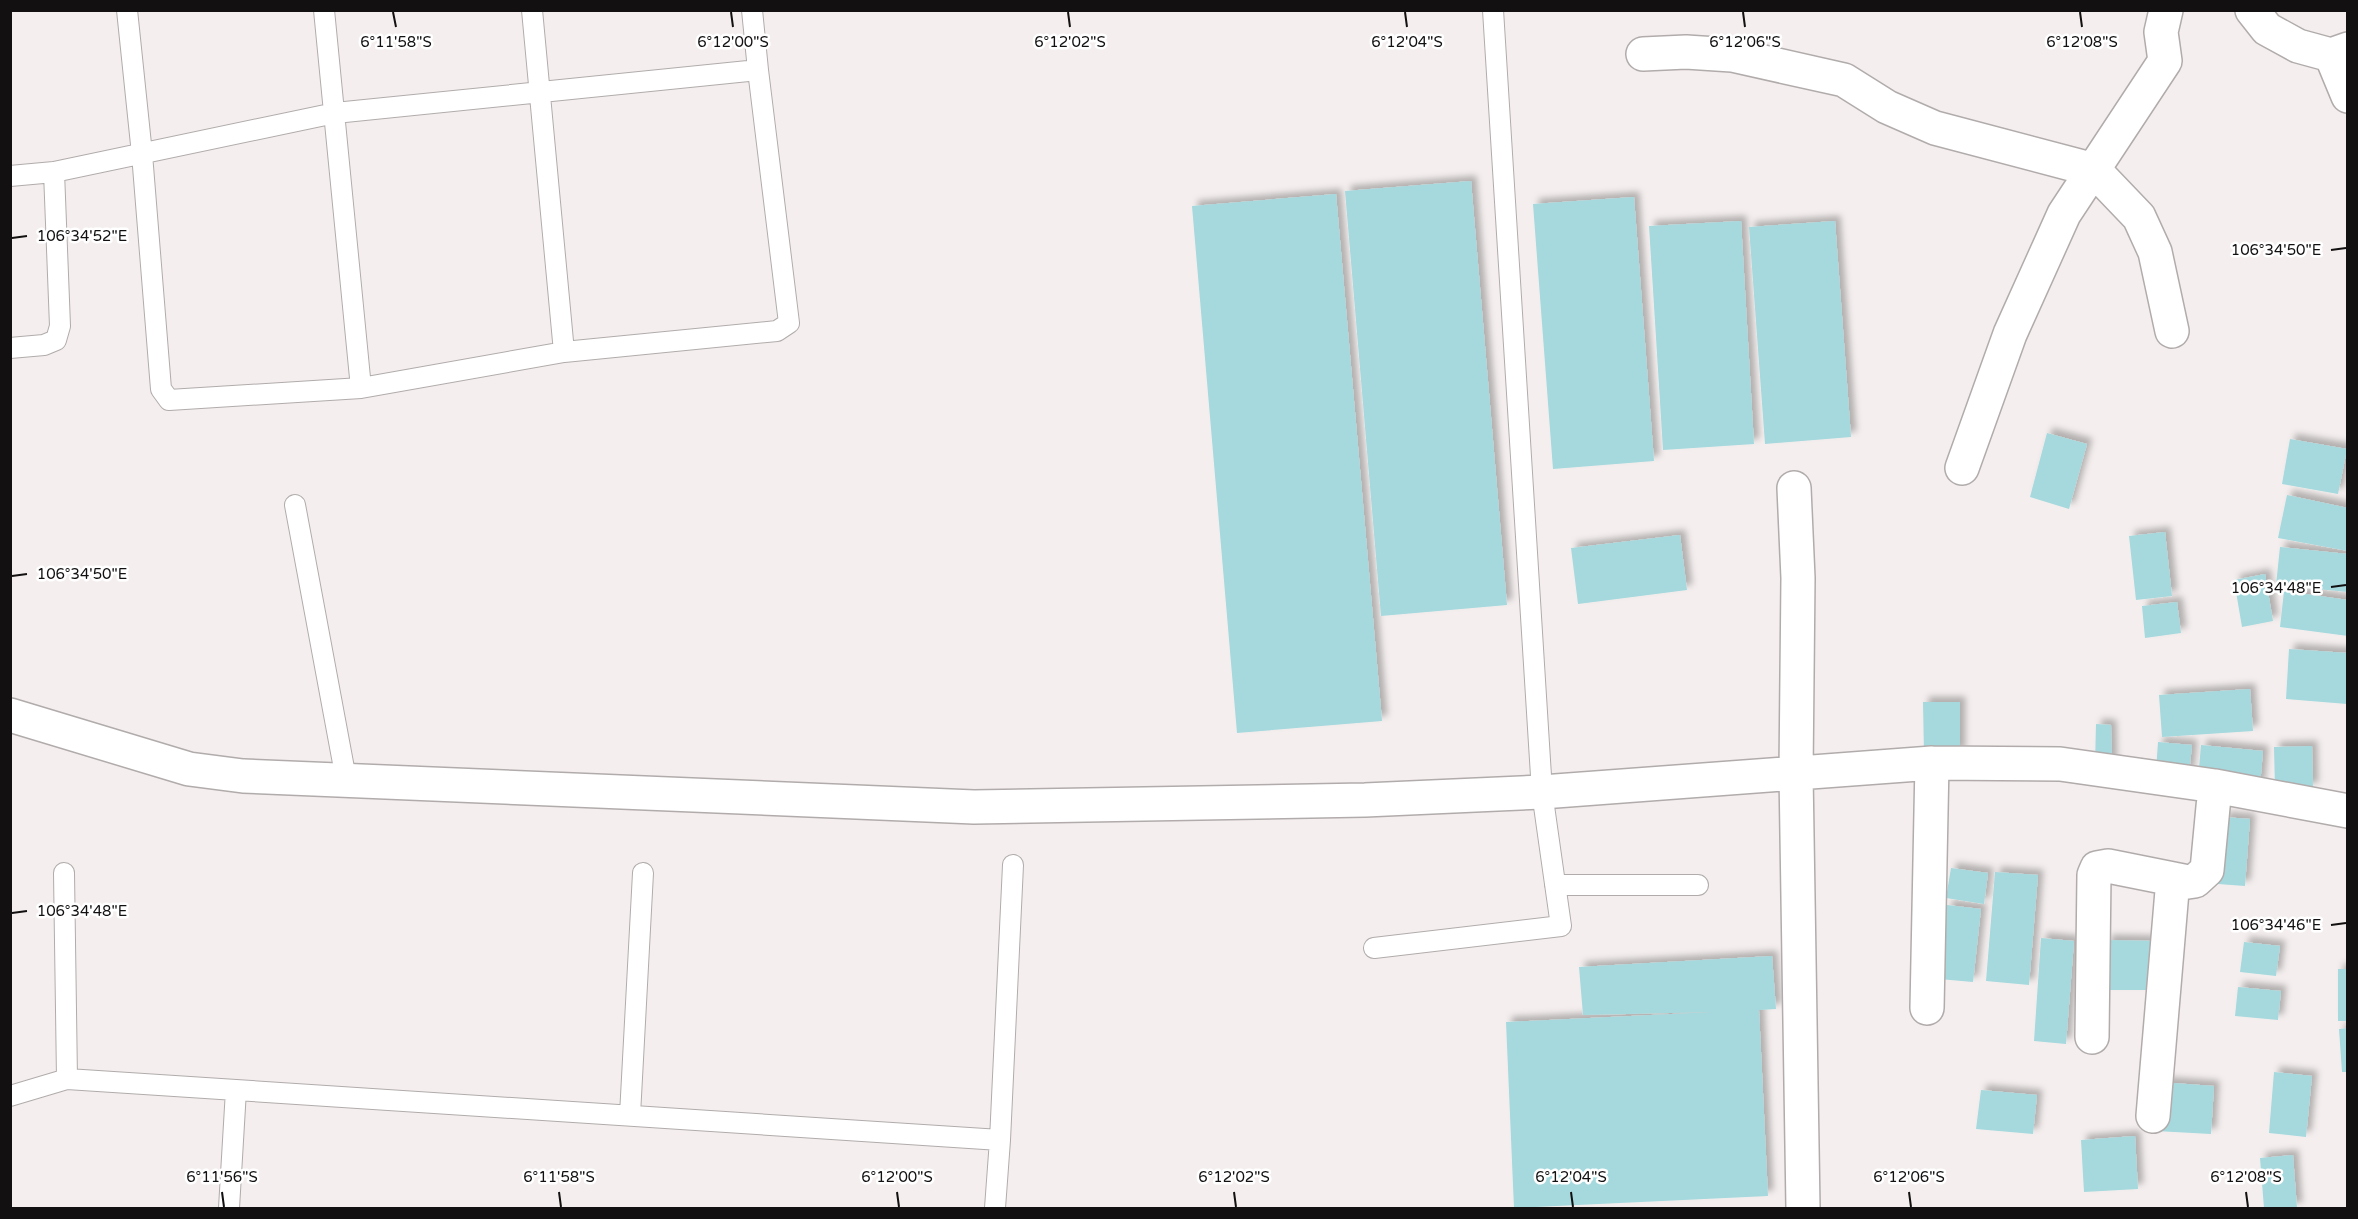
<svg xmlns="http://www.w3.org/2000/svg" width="2358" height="1219" font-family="'Varela Round',sans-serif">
<defs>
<filter id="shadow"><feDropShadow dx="5.5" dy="-5.5" stdDeviation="3" flood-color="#0004"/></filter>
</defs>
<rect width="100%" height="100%" fill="#f4efee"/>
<path fill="#a5d9de" filter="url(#shadow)" d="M1471,181L1507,605L1381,616L1345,191Z
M1336,194L1382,721L1237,733L1192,206Z
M1634,197L1654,461L1553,469L1533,204Z
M1741,221L1754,444L1663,450L1649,226Z
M1835,221L1851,437L1765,444L1749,227Z
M2047,433L2087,444L2069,509L2030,497Z
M2290,439L2347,449L2338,494L2282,484Z
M2287,495L2348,508V551L2278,538Z
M2165,532L2172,596L2136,600L2129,536Z
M1680,535L1687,590L1578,604L1571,548Z
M2280,547L2348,554V592L2276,585Z
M2265,574L2273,621L2242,627L2234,580Z
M2284,591L2348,600V636L2280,627Z
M2177,602L2181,633L2145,638L2142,606Z
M2289,649L2348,653L2347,704L2286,699Z
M2250,689L2253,731L2162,737L2159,695Z
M1923,702H1960V754L1924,755Z
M2096,724L2111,725L2112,765H2095Z
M2158,742L2192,745L2189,774L2156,771Z
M2201,745L2263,751L2260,786L2198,780Z
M2312,746L2313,788L2275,789L2274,747Z
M2223,817L2250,819L2245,886L2218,884Z
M1951,868L1988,873L1984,904L1946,898Z
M1995,872L2038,875L2029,985L1986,981Z
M1947,905L1981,909L1973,982L1939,979Z
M2041,938L2074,941L2066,1044L2034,1041Z
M2106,940L2158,941V990H2106Z
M2244,942L2280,946L2276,976L2240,972Z
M1772,956L1776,1009L1759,1010L1768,1196L1514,1208L1506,1022L1713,1012L1583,1015L1579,967Z
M2338,969H2348V1021H2338Z
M2238,987L2281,991L2278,1020L2235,1016Z
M2348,1028V1072H2342L2339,1029Z
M2274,1072L2312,1076L2306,1137L2269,1133Z
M2159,1082L2214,1086L2211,1134L2156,1131Z
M1981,1090L2037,1095L2033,1134L1976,1129Z
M2135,1136L2138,1189L2084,1192L2081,1140Z
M2293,1155L2297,1208H2264L2260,1158Z"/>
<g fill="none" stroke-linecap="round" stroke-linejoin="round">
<g stroke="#b1acab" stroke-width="22">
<path id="lane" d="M324,10L361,388
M532,10L564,352
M752,10L758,70
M10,176L54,172L335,113L758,70L789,323L777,331L564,352L361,388L169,400L161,389L142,154L127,10
M10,348L44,345L56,340L60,326L54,172
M295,505L346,779
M64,873L67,1079
M1555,885H1698
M1374,948L1561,926L1542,792L1493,10
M236,1090L1000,1140L995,1208
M10,1096L67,1079L236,1090L229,1208
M630,1115L643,873
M1000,1140L1013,865"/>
</g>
<g stroke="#b1acab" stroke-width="36">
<path id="street" d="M2252,10L2267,29L2298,46L2331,55L2348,49
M1643,54L1686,52L1732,55L1844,80L1887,107L1935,128L2094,170L2139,217L2155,252L2172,331
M2331,55L2348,96
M1962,468L2010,334L2064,214L2165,61L2161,32L2166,10
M1794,488L1798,578L1796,773L1803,1208
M10,715L189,769L243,776L974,807L1365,800L1542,792L1932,763L2060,764L2215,786L2348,811
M1927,1008L1932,763
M2092,1037L2094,875L2097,868L2108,866L2188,882L2195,881L2207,870L2215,786
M2153,1116L2173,879"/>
</g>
<use href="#lane" stroke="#fff" stroke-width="20"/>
<use href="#street" stroke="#fff" stroke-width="33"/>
</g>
<path fill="none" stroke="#121010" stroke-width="2" d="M393,12L396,27M731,12L733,27M1068,12L1070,27M1405,12L1407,27M1743,12L1745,27M2080,12L2082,27M12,238L27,236M2331,250L2346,248M12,576L27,574M2331,587L2346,585M12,913L27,911M2331,925L2346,923M222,1192L224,1207M559,1192L561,1207M897,1192L899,1207M1234,1192L1236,1207M1571,1192L1573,1207M1909,1192L1911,1207M2246,1192L2248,1207"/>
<g font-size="15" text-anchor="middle" fill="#121010" stroke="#fff" stroke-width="5" stroke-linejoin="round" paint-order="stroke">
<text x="396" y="47">6°11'58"S</text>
<text x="733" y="47">6°12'00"S</text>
<text x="1070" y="47">6°12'02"S</text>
<text x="1407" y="47">6°12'04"S</text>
<text x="1745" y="47">6°12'06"S</text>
<text x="2082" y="47">6°12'08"S</text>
<text x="82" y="241">106°34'52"E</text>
<text x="2276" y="255">106°34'50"E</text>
<text x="82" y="579">106°34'50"E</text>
<text x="2276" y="593">106°34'48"E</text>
<text x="82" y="916">106°34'48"E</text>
<text x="2276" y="930">106°34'46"E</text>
<text x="222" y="1182">6°11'56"S</text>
<text x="559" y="1182">6°11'58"S</text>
<text x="897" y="1182">6°12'00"S</text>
<text x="1234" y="1182">6°12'02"S</text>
<text x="1571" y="1182">6°12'04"S</text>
<text x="1909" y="1182">6°12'06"S</text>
<text x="2246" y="1182">6°12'08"S</text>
</g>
<rect width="2358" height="1219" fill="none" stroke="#121010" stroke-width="24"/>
</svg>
